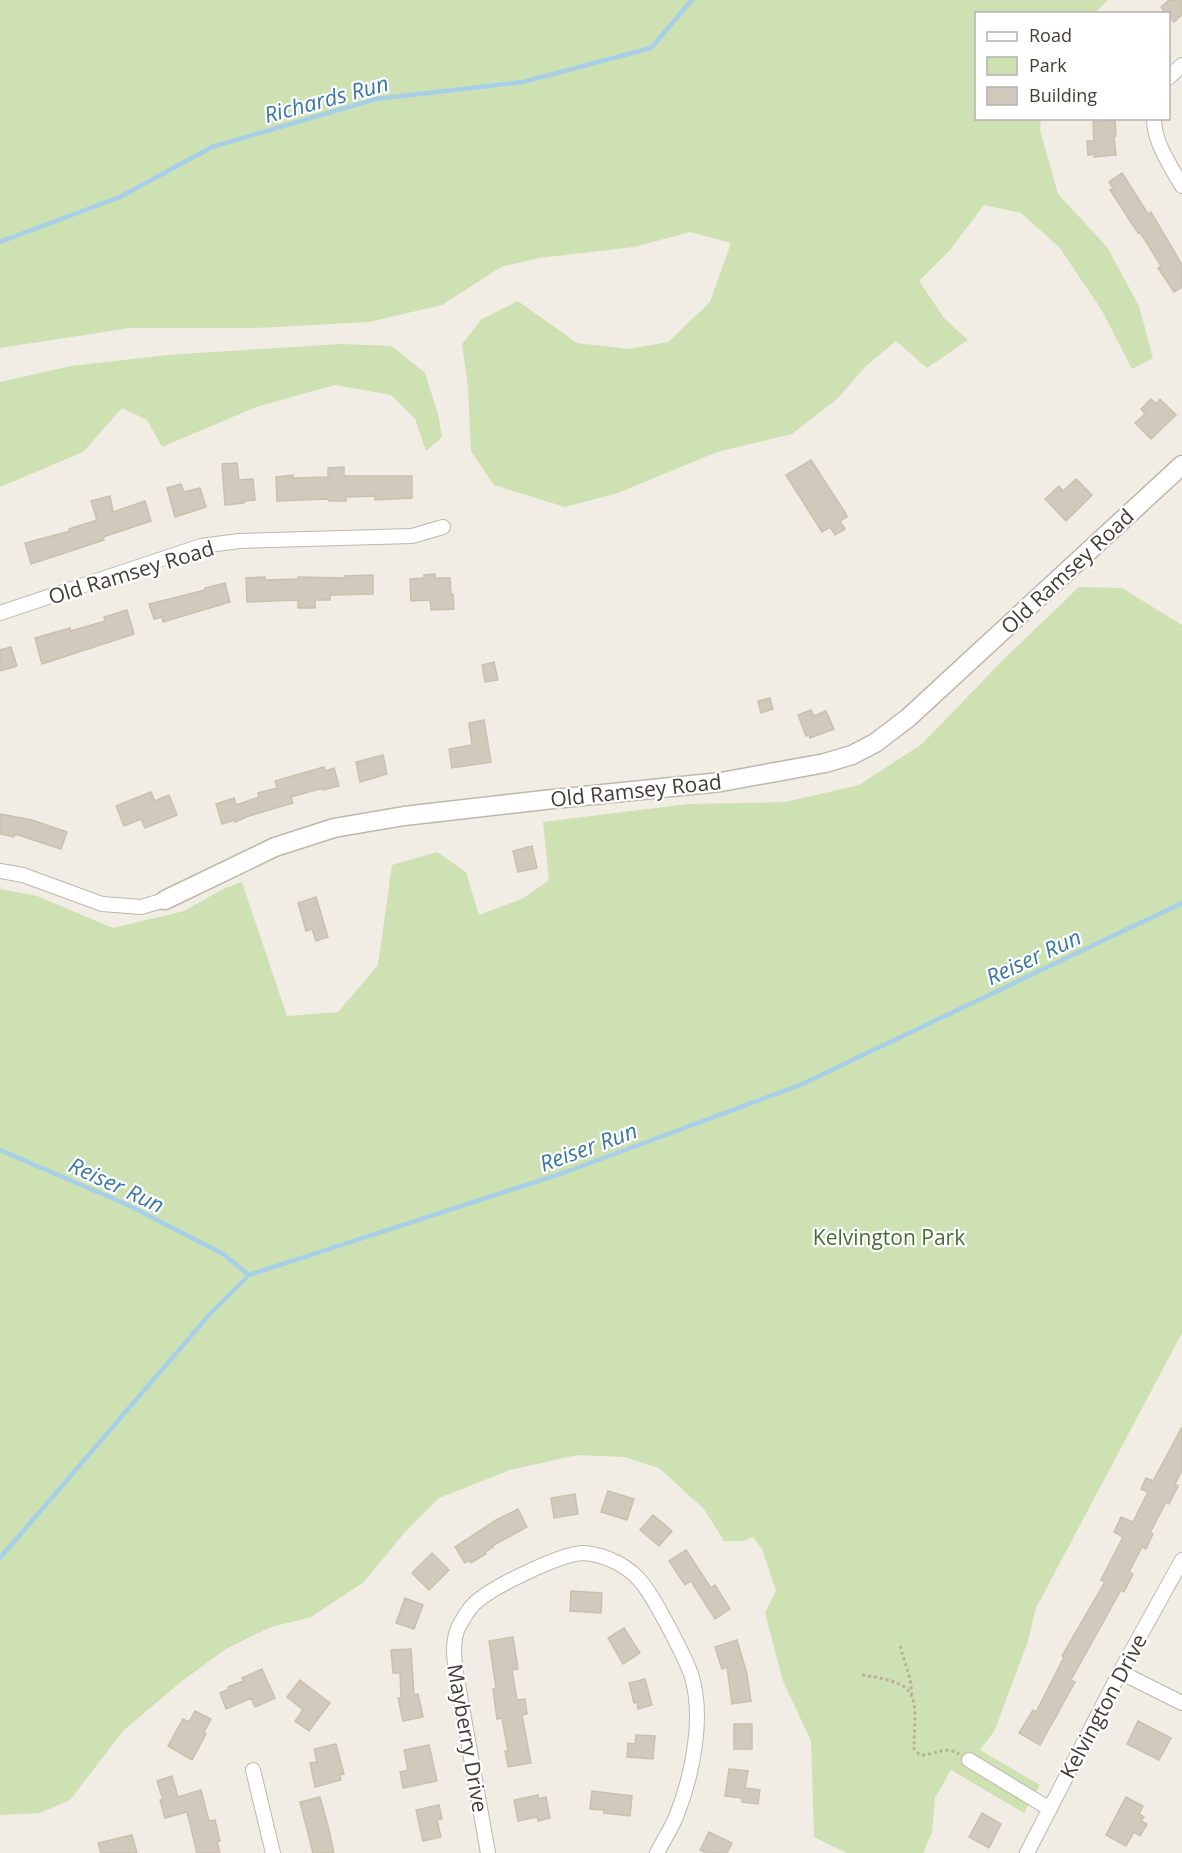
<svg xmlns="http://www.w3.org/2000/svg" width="1182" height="1853" font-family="'Open Sans',sans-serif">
<rect width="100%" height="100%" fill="#f1ede5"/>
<path fill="#cde1b2" d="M0,0H1108L1094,13L976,14V118L1041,119L1040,130L1058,194L1107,247L1139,306L1153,358L1132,369L1101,309L1059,247L1021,213L984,205L950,250L919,281L944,318L968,340L927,368L896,341L865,367L837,399L792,434L717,452L618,493L565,507L494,485L471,451L468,388L462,344L482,319L518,301L577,343L629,349L668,342L710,302L731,243L690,232L634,247L539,258L501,267L442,305L369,322L255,328H130L0,348Z
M341,344L392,346L425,373L438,414L442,437L426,451L415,419L391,395L335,385L256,407L162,447L147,420L122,408L83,452L0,487V382L71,366L167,355Z
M1079,587L1122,588L1182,625V1333L1036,1608L1028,1641L995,1730L980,1750L1040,1785L1024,1813L951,1770L935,1798L932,1832L923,1853H847L814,1837L811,1741L783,1681L765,1613L776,1591L762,1549L753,1537L743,1541H724L704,1509L659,1468L624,1457L577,1455L510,1470L439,1498L405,1532L364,1582L311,1617L271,1627L226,1649L182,1681L124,1730L70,1800L40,1813L0,1815V889L37,896L113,928L184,911L223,889L242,882L287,1016L338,1012L378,965L392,865L437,852L466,872L479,915L524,898L549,880L543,822L688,804L785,802L859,785L922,744L1002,661Z"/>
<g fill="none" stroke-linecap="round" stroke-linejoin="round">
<path stroke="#a7cfe8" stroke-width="4.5" d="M0,242L120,197L212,147L376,99L523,82L651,48L692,0
M0,1150L128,1205L223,1254L249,1275
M0,1558L209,1315L249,1275L563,1173L800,1085L1182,903"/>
</g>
<path fill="#d1c9bc" stroke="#cbc0b0" stroke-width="1.5" d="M1169,0H1182V15L1174,22L1168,16V14H1166L1161,7Z
M1115,120L1116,136H1114L1116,155L1094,157V154L1088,155L1087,141H1094L1093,122Z
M1122,173L1148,214L1151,212L1182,265V287L1174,292L1158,268L1161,266L1140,232L1138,233L1110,190L1113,188L1109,182Z
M1151,399L1156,404L1160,399L1176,415L1151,439L1135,423L1145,414L1141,409Z
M811,460L846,514L847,517L840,521L845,529L835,535L830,527L822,532L786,475Z
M237,463L239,480L253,479L255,500L244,501V503L225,505L222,464Z
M344,467V476H412V498L375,500V496L346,497V501H329L328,499L277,501L276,477L293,475V478L328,477V468Z
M1076,479L1092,495L1066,521L1045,499L1059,486L1063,491Z
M181,484L184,492L200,488L206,507L175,517L167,488Z
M110,496L113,512L145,501L151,521L103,537L104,540L31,564L25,543L70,531L69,529L97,520L91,501Z
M435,574V578H450L451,594H453L454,609L431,610L430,600L411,601L410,579L424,578V575Z
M373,575V594L330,595V600H315V608H298V600L247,602L246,578L265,577V580L298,579V577L345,578V576Z
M225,583L230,602L163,622L162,617L154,619L149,604L205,590V588Z
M127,610L134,634L42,664L35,638L70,628L71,631L105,621L104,617Z
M11,647L17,666L0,671V650Z
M494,662L498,680L485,682L482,665Z
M770,698L773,709L761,713L758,701Z
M811,710L814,716L826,711L834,729L810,738L809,735L806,736L798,715Z
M484,720L491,762L452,768L449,749L472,745L469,723Z
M383,755L387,774L360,782L356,762Z
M324,767L325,771L334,768L339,786L323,790V788L291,797L293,803L249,816L235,822V820L222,824L216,804L234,798L236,805L259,797L258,793L277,788L275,781Z
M151,792L155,801L169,795L177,815L145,828L141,819L124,826L116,806Z
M0,814L32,820L67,832L61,849L15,834L14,837L0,834Z
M532,846L537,868L518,872L513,851Z
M316,897L328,937L316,941L312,929L306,931L298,903Z
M1182,1427V1470L1175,1484L1178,1486L1169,1504L1166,1502L1150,1533L1153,1534L1146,1549L1142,1547L1129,1572L1133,1574L1124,1592L1121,1590L1071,1680L1075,1682L1040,1745L1019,1733L1033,1710L1036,1712L1064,1657L1062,1656L1105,1582L1101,1580L1123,1537L1114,1532L1121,1517L1133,1522L1148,1492L1141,1489L1146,1478L1153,1481Z
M608,1491L634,1499L627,1520L601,1512Z
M575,1494L578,1514L554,1518L551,1498Z
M518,1509L527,1527L492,1546L493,1547L485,1552L486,1554L471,1563L470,1560L465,1563L455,1547L496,1520Z
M653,1515L672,1531L659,1546L640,1530Z
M686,1550L711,1588L715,1585L730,1609L715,1619L691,1581L685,1585L669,1561Z
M432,1553L449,1570L429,1590L412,1573Z
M571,1591L602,1593L601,1613L570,1611Z
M405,1598L423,1605L414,1629L396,1623Z
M624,1628L640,1653L623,1664L608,1638Z
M513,1637L518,1669L512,1670L517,1700L525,1699L527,1714L522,1715L531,1763L508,1767L505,1751H508L502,1718L497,1719L493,1689L496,1688L489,1641Z
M737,1640L747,1674L751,1701L732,1704L727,1667L722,1669L715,1647Z
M411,1649L414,1695L418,1694L423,1717L403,1721L398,1698H401L400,1673H393L391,1650Z
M262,1669L275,1698L255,1707L251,1698L226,1709L220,1693L229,1689L228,1687L243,1681L242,1678Z
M645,1679L652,1705L638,1709L637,1702L634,1703L629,1683Z
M300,1680L330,1703L309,1731L295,1721L303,1710L287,1697Z
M195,1711L211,1719L204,1732L206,1734L192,1760L168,1746L183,1719L189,1722Z
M1138,1721L1171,1738L1159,1760L1127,1744Z
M734,1724H752V1749H734Z
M636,1735L655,1736L653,1759L627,1757L628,1743L635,1744Z
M336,1744L344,1774L340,1775L341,1780L315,1787L310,1763L317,1762L314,1749Z
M429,1745L437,1781L403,1788L400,1772L408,1770L404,1750Z
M729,1769L748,1771L745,1788L760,1790L758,1804L742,1802V1798L725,1796Z
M172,1776L178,1797L201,1790L209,1821L215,1820L220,1841L217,1842L220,1853H197L187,1812L165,1818L160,1800H163L157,1781Z
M592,1791L632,1796L630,1816L604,1813V1810L590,1809Z
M538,1795L539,1799L546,1797L550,1818L538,1821L537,1817L518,1821L514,1800Z
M320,1797L329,1830L334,1853H313L300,1802Z
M1126,1797L1143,1806L1139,1814L1144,1817L1141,1821L1147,1824L1140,1836L1134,1832L1126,1846L1106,1835Z
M439,1805L442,1819L437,1820L441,1837L423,1841L416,1810Z
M982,1813L1001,1824L989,1848L969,1837Z
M709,1832L732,1843L727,1853H707L700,1850Z
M132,1835L137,1853H101L98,1843Z"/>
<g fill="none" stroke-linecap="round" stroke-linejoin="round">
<g stroke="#beb7ac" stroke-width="16">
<path id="minor" d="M1168,78L1182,65
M1154,118C1154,143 1170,165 1182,186
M0,613L201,546L239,541L412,536L443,527
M0,871L23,875L102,904L141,907L165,900
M1120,1672L1182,1703
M969,1760L1050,1809
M253,1770L273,1853
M488,1853L456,1673C454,1657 452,1643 458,1628C462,1621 467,1611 473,1605C489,1588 560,1554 583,1553C590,1553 602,1556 609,1559C637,1570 647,1588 661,1613C672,1633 683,1653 691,1674C705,1717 692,1777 676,1817C671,1829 663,1841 657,1853
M1027,1853L1120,1672L1182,1560"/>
</g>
<g stroke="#beb7ac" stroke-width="21">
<path id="tertiary" d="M165,900L275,847L334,828L404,816L544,800L721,782L825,763L852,755L875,743L908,718L1182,465"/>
</g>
<path stroke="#bcb09c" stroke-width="3" stroke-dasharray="3 3" stroke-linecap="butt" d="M900,1646L910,1679L912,1694
M862,1675C923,1684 915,1694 914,1749L920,1755C937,1755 944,1745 959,1754"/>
<use href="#minor" stroke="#fff" stroke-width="14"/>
<use href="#tertiary" stroke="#fff" stroke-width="18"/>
</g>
<g text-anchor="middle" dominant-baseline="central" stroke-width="4.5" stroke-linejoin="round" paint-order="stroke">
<g font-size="21" fill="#433d36" stroke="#fff">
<text transform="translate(1067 571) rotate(-43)">Old Ramsey Road</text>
<text transform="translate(131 572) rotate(-17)">Old Ramsey Road</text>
<text transform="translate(636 790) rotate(-6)">Old Ramsey Road</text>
<text transform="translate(1103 1706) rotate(-62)">Kelvington Drive</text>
<text transform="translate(468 1738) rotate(80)">Mayberry Drive</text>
</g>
<g font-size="21" fill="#486e2f" stroke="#fff">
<text x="889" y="1237">Kelvington Park</text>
</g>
<g font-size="22" font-style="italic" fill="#3a78a4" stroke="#fff">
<text transform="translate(326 98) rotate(-15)">Richards Run</text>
<text transform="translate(1033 956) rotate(-25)">Reiser Run</text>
<text transform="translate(588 1146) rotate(-20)">Reiser Run</text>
<text transform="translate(117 1184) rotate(25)">Reiser Run</text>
</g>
</g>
<rect x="975" y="12" width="195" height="108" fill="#ffffff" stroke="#b4b1af" stroke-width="1.5"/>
<rect x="987" y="32" width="30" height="9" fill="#ffffff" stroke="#b4b1af" stroke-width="1.5"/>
<text x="1029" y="42" font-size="18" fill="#433d36">Road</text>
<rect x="987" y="57" width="30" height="18" fill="#cde1b2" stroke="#b4b1af" stroke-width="1.5"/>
<text x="1029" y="72" font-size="18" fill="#433d36">Park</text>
<rect x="987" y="87" width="30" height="18" fill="#d1c9bc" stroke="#b4b1af" stroke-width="1.5"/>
<text x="1029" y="102" font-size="18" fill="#433d36">Building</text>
</svg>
